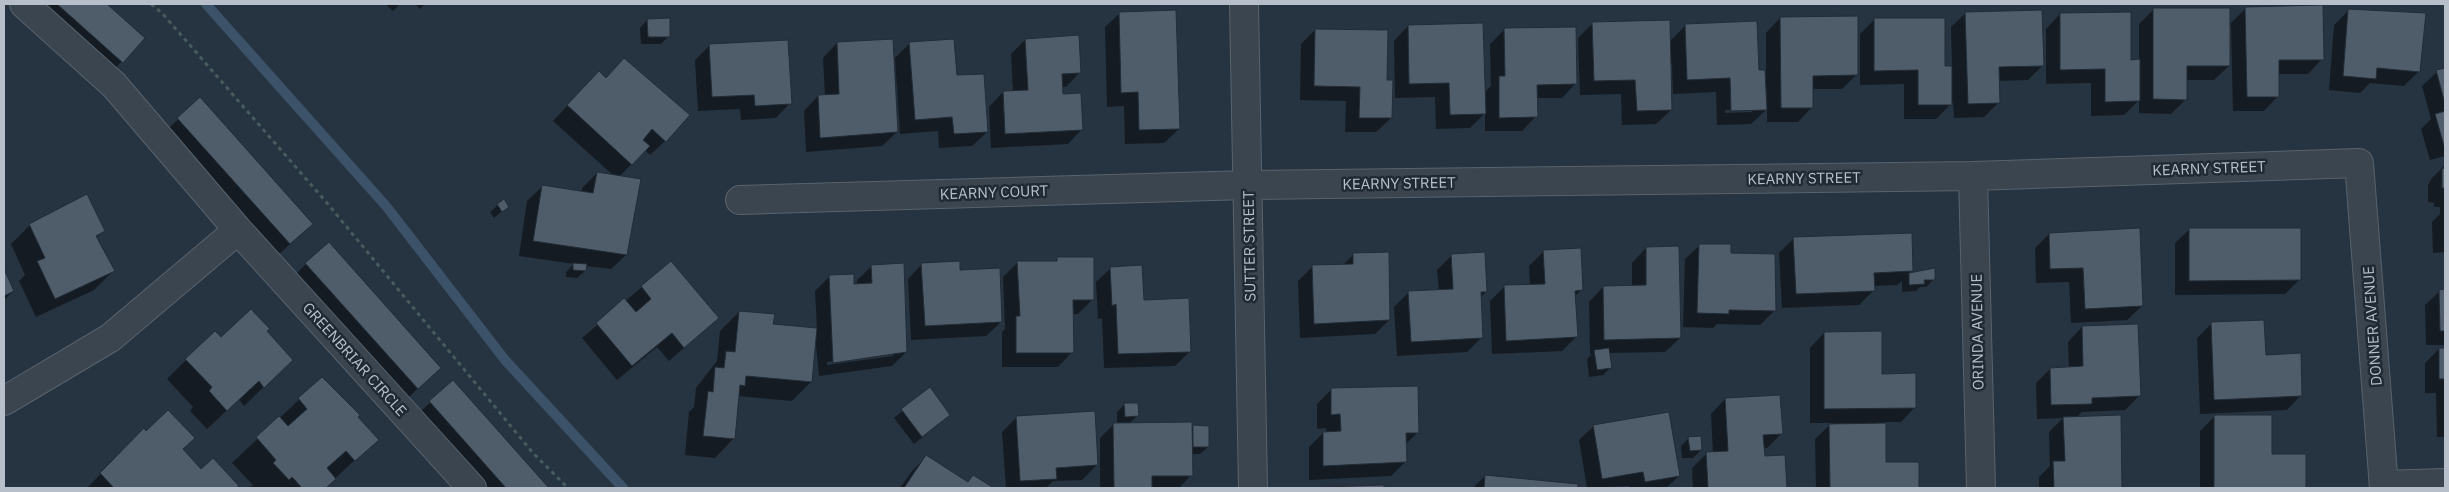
<svg xmlns="http://www.w3.org/2000/svg" width="2449" height="492" font-family="'IBM Plex Sans',sans-serif">
<rect width="100%" height="100%" fill="#263340"/>
<path fill="#0007" fill-rule="evenodd" d="M16,4H105L144,38L103,81Z
M385,4H400L393,11Z
M415,4H425L420,9Z
M2246,8L2322,59L2308,74H2278V96L2264,111H2233L2231,25H2229V66L2214,80H2186V99L2171,114L2139,113V100L2124,115L2091,116V83L2046,84V29L2060,14L2130,61H2139V24L2154,9L2229,25Z
M2349,10L2419,71L2404,86L2370,83L2360,93L2329,90L2334,25Z
M1120,13L1179,129L1164,143L1125,144L1124,106L1107,107L1105,27Z
M1966,13L2042,66L2028,80L1998,81L1999,102L1984,117L1954,118L1953,102L1936,119H1904V84L1860,85V34L1875,19L1944,67H1952L1951,27Z
M1780,18L1857,74L1842,89H1812V107L1798,122H1767V109L1751,124L1717,125L1716,92L1673,94L1672,64H1670L1671,110L1656,124L1622,125L1621,94L1580,95L1578,38L1593,23L1669,42L1686,25L1758,72L1766,71V33ZM1752,109V112L1725,113V110Z
M647,20L669,36L661,44H641L640,28Z
M1408,26L1484,93L1491,86L1490,44L1505,29L1576,83L1562,98H1536V116L1522,131H1485V113L1470,128L1436,129L1435,97L1395,98L1394,41Z
M1315,30L1386,82L1391,118L1376,132H1345L1346,101L1300,100L1301,44Z
M1025,40L1080,72L1066,87H1061L1062,96L1082,129L1068,144L991,148L989,107L1003,92H1013L1011,54Z
M837,43L897,132L882,146L806,152L804,111L818,96H825L823,58Z
M910,43L956,77L987,132L972,146L939,148L938,131L900,134L895,58Z
M709,46L790,103L776,118L741,120L740,109L698,111L695,60Z
M2445,69V156L2430,160L2421,129L2431,119L2422,86L2437,72Z
M599,72L665,141L650,155L645,150L619,177L626,255L611,269L586,266L585,271L577,278L566,277V272L574,264L519,256L527,201L542,187L582,193V188L597,173L614,176L553,121Z
M200,99L311,224L270,263L158,138Z
M2445,165V252L2433,253L2432,222L2440,214V207H2434V203L2428,202V185L2432,178Z
M498,205L508,206L494,218L490,212Z
M30,225L103,231L96,238L113,271L94,290L36,317L19,281L25,275L11,244Z
M2190,229L2300,279L2285,294L2175,295V243Z
M2049,234L2142,306L2127,320L2071,323L2069,282L2036,283L2035,248Z
M1794,238L1911,271L1908,274L1922,273L1934,279L1926,287H1920L1916,291L1902,292V281L1897,285L1874,286V290L1859,305L1782,308L1779,253Z
M1700,245L1730,254L1776,276L1775,310L1760,325L1717,324L1713,328L1683,327L1685,259Z
M1646,248L1680,338L1665,352L1609,353L1611,367L1603,375L1589,377L1587,359L1592,354H1590L1589,302L1603,287H1632V263Z
M1544,251L1581,290L1574,297L1577,336L1562,351L1492,354L1490,301L1504,287L1530,286L1529,266Z
M1354,254L1389,320L1375,334L1300,338L1298,281L1313,266H1342Z
M1452,255L1486,292L1480,298L1482,337L1467,352L1397,356L1394,307L1409,292L1439,291L1437,270Z
M1058,258L1093,299L1078,314H1072V352L1058,367H1002V332L1005,329L1003,277L1018,262H1054Z
M670,263L718,318L669,361L657,347L617,380L582,338Z
M306,264L440,368L398,407L287,283Z
M922,264L959,271L1001,322L986,336L911,340L908,279Z
M872,266L906,352L892,366L819,376L815,333L811,382L792,401L738,396L734,438L715,458L685,455L689,412L694,407L696,388L717,361L720,331L739,312L771,325L817,329L815,291L830,276L857,285V280ZM893,353V356L827,365V362Z
M1111,268L1190,351L1175,366L1104,368L1102,318L1098,319L1096,282Z
M4,272L13,291L4,300Z
M2440,291H2445V345H2426L2425,305Z
M2263,321L2265,356L2301,395L2287,410L2200,414L2197,338L2211,324Z
M2082,327L2139,396L2125,410L2082,412L2077,417L2120,416L2121,488H2039V477L2050,466L2049,432L2063,418L2037,419L2036,383L2050,369L2069,368L2068,342Z
M265,332L272,379L244,406L239,399L207,429L190,411L193,407L167,379L186,360L221,339Z
M1824,333L1915,407L1901,422H1885V463H1918V488H1816L1815,439L1832,423H1810V348Z
M2439,349H2445V437H2437L2436,393H2425V363Z
M321,379L377,439L325,488H249L253,485L232,463Z
M453,382L547,488H470L410,421Z
M929,389L941,422L914,444L894,418Z
M1332,389L1418,432L1405,445V462L1391,476L1309,480V447L1323,433H1326V428L1317,429V404Z
M1725,399L1781,434L1767,448H1763L1764,457L1784,456L1785,488H1693L1692,468L1707,453H1713L1711,414Z
M1124,405L1138,415L1129,424L1191,429L1193,427L1208,447L1200,454H1191V475L1179,488H1100V438L1114,424H1117V412Z
M2214,417L2270,455H2305V488H2200V431Z
M1016,418L1097,465L1082,480L1053,481L1046,488H1006L1002,432Z
M1594,426L1679,476L1666,488H1629V486L1587,488L1579,440Z
M1689,438L1701,450L1693,458H1682L1681,446Z
M119,455L201,470L237,486L234,488H87Z
M927,456L967,483L974,476L991,488H900L912,471Z
M1485,476L1577,486L1576,488H1473Z
M1383,487V488H1324Z"/>
<g fill="none" stroke-linecap="round" stroke-linejoin="round">
<path stroke="#3c5268" stroke-width="10" d="M206,4L386,206L505,360L623,488"/>
</g>
<path fill="#4f5c6a" stroke="#212c37" d="M57,4H107L145,38L123,63Z
M2323,5L2324,60H2279V97H2247L2245,7Z
M2153,8H2230V66H2187V100L2153,99Z
M2348,9L2426,13L2420,72L2377,68L2376,79L2343,76Z
M1176,10L1180,129L1139,130L1138,92L1121,93L1119,12Z
M2042,10L2044,66L1999,67L2000,103L1968,104L1965,12Z
M2131,12V60L2140,59V101L2105,102V69L2060,70V13Z
M1858,16V75L1813,76V108H1781L1780,17Z
M670,18V37H648L647,19Z
M1874,18H1945V66H1952V105H1918V70L1874,71Z
M1670,20L1672,110L1637,111L1635,80L1594,81L1592,22Z
M1757,21L1759,70H1765L1767,110L1731,111L1730,78L1687,80L1685,24Z
M1483,23L1486,114L1450,115L1449,83L1409,84L1408,25Z
M1576,27L1577,84L1537,85L1538,117L1499,118V76H1505L1504,28Z
M1315,29L1388,30L1387,80H1393L1392,118H1359L1360,87L1314,86Z
M1079,35L1081,73L1062,74L1063,94L1081,93L1083,130L1005,134L1003,91L1028,90L1025,39Z
M893,39L898,132L820,138L818,95L839,94L837,42Z
M954,39L957,75L984,74L988,132L954,134L952,117L915,120L909,42Z
M788,40L792,104L755,106L754,95L712,97L709,44Z
M624,58L690,115L666,142L652,129L643,140L650,146L632,165L567,105L599,71L606,78Z
M2445,68V104L2436,70Z
M200,97L313,224L290,244L177,118Z
M2445,111V146H2444L2435,114Z
M2445,168V188H2442V169Z
M597,172L641,179L627,255L533,241L542,185L593,193Z
M87,194L105,231L96,236L115,271L55,299L37,261L45,258L29,224Z
M504,199L509,207L502,212L497,204Z
M2140,228L2143,306L2085,309L2083,268L2050,269L2049,233Z
M2189,228H2301V280L2189,281Z
M1912,233L1913,271L1874,273L1875,291L1796,294L1793,237Z
M329,242L441,368L418,389L305,263Z
M1699,244H1731V253L1775,254L1776,311L1729,310V314L1697,313Z
M1679,246L1681,338L1604,340L1603,286L1646,285V247Z
M1581,248L1583,290L1575,291L1578,337L1506,341L1504,285L1545,284L1543,250Z
M1389,252L1390,320L1314,324L1312,265L1353,264V253Z
M1485,252L1487,292H1481L1483,338L1411,342L1408,291L1453,289L1451,254Z
M1057,257H1094V300H1073L1074,353H1016V316H1020L1017,261H1057Z
M671,261L719,318L684,348L672,333L632,366L596,323L624,298L636,312L651,299L641,286Z
M960,261V270L1000,268L1002,322L925,326L921,263Z
M573,263L587,264L586,271L573,270Z
M904,263L907,352L833,363L829,275L854,274V284L872,283L871,265Z
M1142,265L1144,300L1189,298L1191,352L1118,354L1116,304L1112,306L1110,267Z
M1935,268V280H1924L1925,284L1909,285V273Z
M4,269L14,291L4,296Z
M2445,289V331H2440L2439,290Z
M251,309L270,329L267,331L293,360L264,388L259,381L227,411L209,391L212,387L185,359L215,331L221,337Z
M739,311L775,314L773,324L817,328L812,382L746,376L745,386L740,385L735,439L703,436L708,391L713,392L715,367L724,368L726,351L735,352Z
M2264,320L2266,355L2301,353L2302,396L2214,400L2211,322Z
M2138,324L2141,396L2092,398V404L2051,405L2050,368L2083,366L2082,326Z
M1882,331V374L1916,373V408L1824,409V332Z
M1609,348L1612,368L1597,370L1594,350Z
M2439,348H2445V379H2439Z
M322,377L360,415L358,417L379,440L355,461L346,451L327,468L336,479L326,488H302L292,477L289,480L273,463L276,460L256,437L279,416L288,426L307,409L298,398Z
M453,380L549,488H506L429,401Z
M1418,386L1419,433H1406L1407,462L1323,466V432L1341,431L1340,414L1331,415V388Z
M930,387L950,415L922,437L901,409Z
M1780,395L1783,434L1763,435L1765,456L1785,455L1787,488H1708L1706,452L1728,451L1725,398Z
M1124,403H1138L1139,416L1125,417Z
M168,410L195,438L183,449L201,469L213,458L239,486L236,488H114L100,473L144,428L146,431Z
M1095,411L1098,465L1056,468L1057,479L1020,481L1016,416Z
M1669,412L1680,476L1645,482L1643,472L1602,479L1593,425Z
M2121,415L2122,488H2054L2053,461H2065L2063,417Z
M2214,415H2272V454H2306V488H2214Z
M1192,422L1193,476H1152V488H1114L1113,423Z
M1886,423V462H1919V488H1830L1829,424Z
M1193,425L1209,426V447H1193Z
M1701,436L1702,450L1690,451L1688,437Z
M926,455L968,482L973,475L994,488H904Z
M1485,475L1578,484V488H1484Z
M1384,485V488H1324V487Z"/>
<g fill="none" stroke-linecap="round" stroke-linejoin="round">
<g stroke="#58636d" stroke-width="30">
<path id="minor" d="M24,4L114,85L238,230L472,488
M1244,4L1253,488
M1973,176L1981,488
M740,200L1248,185L1973,176L2359,163L2384,488
M4,401L110,338L238,230
M2384,485L2445,483"/>
</g>
<path stroke="#465c5d" stroke-width="3" stroke-dasharray="4 4" stroke-linecap="butt" d="M151,4L162,13L327,203L533,453L568,488"/>
<use href="#minor" stroke="#3a454f" stroke-width="28"/>
</g>
<g text-anchor="middle" dominant-baseline="central" stroke-width="5" stroke-linejoin="round" paint-order="stroke">
<g font-size="15" fill="#b7c0ca" stroke="#1f2a35">
<text transform="translate(2209 168) rotate(-2)">KEARNY STREET</text>
<text transform="translate(1804 178) rotate(-1)">KEARNY STREET</text>
<text transform="translate(1399 183) rotate(-1)">KEARNY STREET</text>
<text transform="translate(994 192) rotate(-2)">KEARNY COURT</text>
<text transform="translate(1249 246) rotate(-91)">SUTTER STREET</text>
<text transform="translate(2372 326) rotate(-94)">DONNER AVENUE</text>
<text transform="translate(1977 332) rotate(-91)">ORINDA AVENUE</text>
<text transform="translate(355 359) rotate(48)">GREENBRIAR CIRCLE</text>
</g>
</g>
<rect width="2449" height="492" fill="none" stroke="#b7c0ca" stroke-width="10"/>
</svg>
